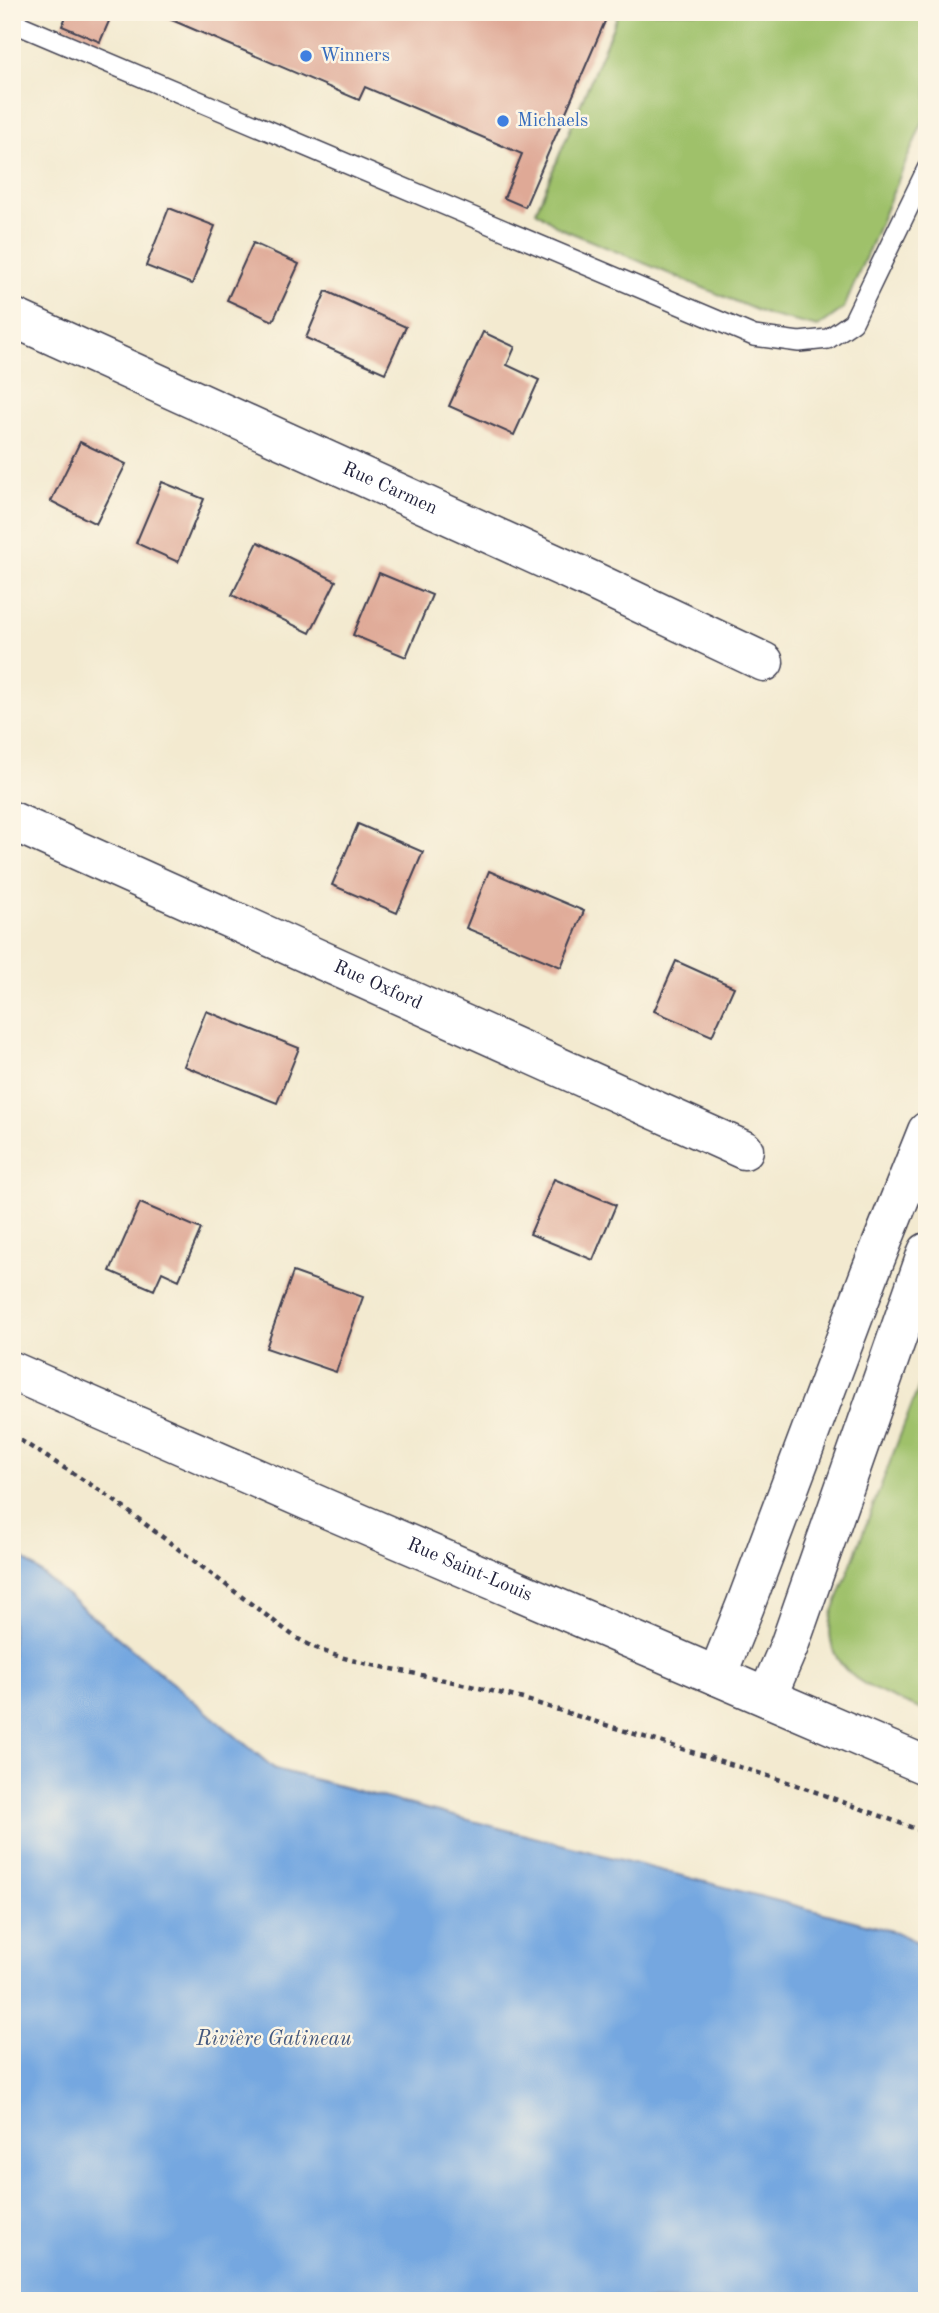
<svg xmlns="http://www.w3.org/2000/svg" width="939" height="2313" font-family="'Old Standard TT',serif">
<rect width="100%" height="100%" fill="#fcf5e5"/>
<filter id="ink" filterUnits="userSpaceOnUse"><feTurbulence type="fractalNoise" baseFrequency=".0143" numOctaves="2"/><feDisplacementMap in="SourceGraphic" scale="14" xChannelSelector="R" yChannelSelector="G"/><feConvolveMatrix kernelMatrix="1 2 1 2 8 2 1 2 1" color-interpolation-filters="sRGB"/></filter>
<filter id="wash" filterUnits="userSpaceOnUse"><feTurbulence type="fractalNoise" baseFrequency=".00686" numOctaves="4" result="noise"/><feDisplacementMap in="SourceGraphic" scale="28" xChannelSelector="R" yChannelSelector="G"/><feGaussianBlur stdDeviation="1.57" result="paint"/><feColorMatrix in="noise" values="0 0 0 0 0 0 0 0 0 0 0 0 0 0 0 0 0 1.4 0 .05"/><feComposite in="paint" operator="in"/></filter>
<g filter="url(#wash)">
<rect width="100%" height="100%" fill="#f3ead0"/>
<path fill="#9fc16a" stroke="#607252" stroke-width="2" d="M619,12H927V112L844,308L818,327L768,315L560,228L536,211Z
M927,1365V1712C881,1692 818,1677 832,1614Z"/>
<path fill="#75a7e0" stroke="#4c648e" stroke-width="2" d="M12,1549L275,1769L896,1932L927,1947V2301H12Z"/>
<g id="blocks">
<path fill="#dfa996" d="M68,12H113L100,42L62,26Z
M153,12H609L525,207L504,198L522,154L365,87L359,100Z
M169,208L215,226L192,284L146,266Z
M253,243L299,264L273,321L227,300Z
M326,291L406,327L385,373L306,338Z
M483,332L515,347L507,365L539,380L514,435L449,406Z
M80,442L126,464L96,524L51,501Z
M162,482L204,499L178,562L136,543Z
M258,542L336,581L310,633L232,595Z
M379,573L432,595L406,657L353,635Z
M358,824L423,852L397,913L332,885Z
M489,871L584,911L561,967L466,928Z
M676,961L734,987L712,1036L654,1011Z
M206,1011L299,1048L277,1103L184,1066Z
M554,1179L616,1205L593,1260L530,1234Z
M140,1203L201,1229L179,1280L162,1272L154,1290L110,1271Z
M293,1272L363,1297L336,1372L266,1348Z"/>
</g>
</g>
<g filter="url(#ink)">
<use href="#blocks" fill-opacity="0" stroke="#414051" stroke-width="2"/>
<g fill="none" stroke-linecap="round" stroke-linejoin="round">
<g stroke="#414051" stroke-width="22">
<path id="service" d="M12,22L754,336L799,342L828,339L853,322L927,169"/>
</g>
<g stroke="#414051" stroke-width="41">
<g id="minor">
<path id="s1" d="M12,317L595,582L764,662"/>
<path id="s2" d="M12,821L744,1150"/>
</g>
</g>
<g stroke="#414051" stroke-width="41">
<g id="secondary">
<path id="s3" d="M12,1371L320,1506L927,1766"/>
</g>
</g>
<g stroke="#414051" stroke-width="41">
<path id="motorway" d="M717,1676L745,1606L870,1273L927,1131
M767,1697L789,1646L927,1252"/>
</g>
<path stroke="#414051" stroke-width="4.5" stroke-dasharray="5 5" stroke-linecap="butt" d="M12,1435L104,1493L295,1637C329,1658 368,1664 407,1672C446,1680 485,1689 523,1699L794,1784L927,1833"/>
<use href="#service" stroke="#fff" stroke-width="19"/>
<use href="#minor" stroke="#fff" stroke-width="38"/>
<use href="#secondary" stroke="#fff" stroke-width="38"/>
<use href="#motorway" stroke="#fff" stroke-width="38"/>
</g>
</g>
<g fill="#3f7fe0" stroke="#fcf5e5" stroke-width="2.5">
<circle cx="306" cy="56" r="7"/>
<circle cx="503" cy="121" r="7"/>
</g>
<g text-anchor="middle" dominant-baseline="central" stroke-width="5" stroke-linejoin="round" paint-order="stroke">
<g font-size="19" fill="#366cbe" stroke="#fcf5e5" text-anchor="start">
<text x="320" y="56">Winners</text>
<text x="517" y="121">Michaels</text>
</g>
<g font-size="19" fill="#22223b" stroke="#fcf5e5">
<text stroke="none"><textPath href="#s1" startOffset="415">Rue Carmen</textPath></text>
<text stroke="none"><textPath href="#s2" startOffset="401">Rue Oxford</textPath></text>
<text stroke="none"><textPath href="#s3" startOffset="499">Rue Saint-Louis</textPath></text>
</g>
<g font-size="21" font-style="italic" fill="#43577d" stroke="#fcf5e5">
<text x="274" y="2039">Rivière Gatineau</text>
</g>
</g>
<rect width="939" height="2313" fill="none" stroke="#fcf5e5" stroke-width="42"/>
</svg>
